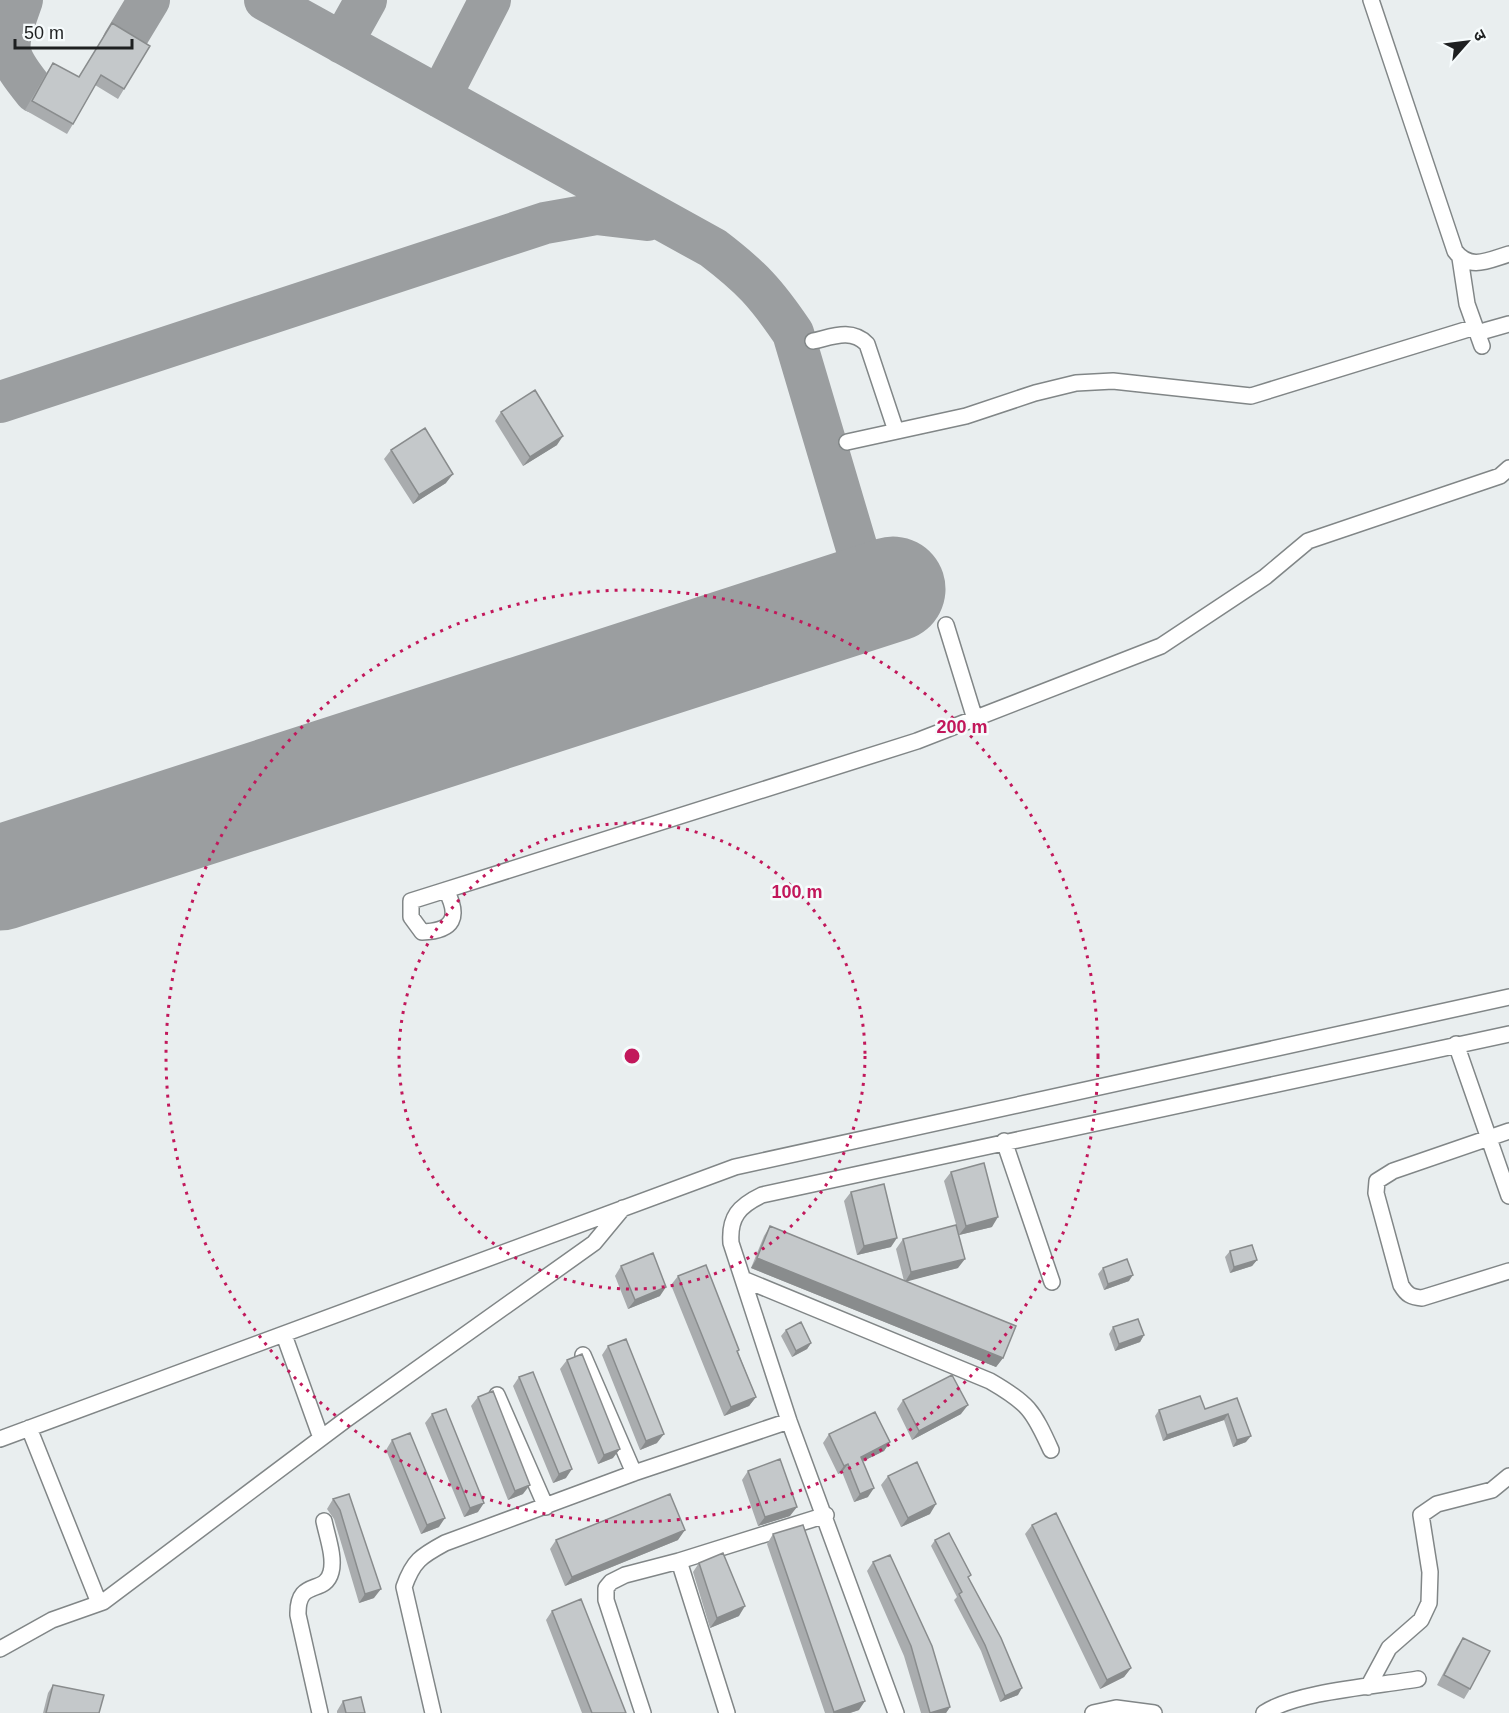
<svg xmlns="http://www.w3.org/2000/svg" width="1509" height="1713" font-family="Arial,'Noto Sans Devanagari',sans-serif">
<rect width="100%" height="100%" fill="#e9eeef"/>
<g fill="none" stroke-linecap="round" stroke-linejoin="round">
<path stroke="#9b9ea0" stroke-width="42" d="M22,0C5,49 2,51 35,92
M265,0L713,248C751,277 766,293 793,333L871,596
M123,43L149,0
M342,43L366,0
M440,97L490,0
M0,402L545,223L596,214L647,220"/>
<path stroke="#9b9ea0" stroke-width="105" d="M0,878L893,589"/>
<g stroke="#818687" stroke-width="18">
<path id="minor" d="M1371,0L1455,251C1470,271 1489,260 1509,254
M1460,258L1467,304L1482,346
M1477,333L1509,324
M813,341C832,337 851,328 867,344L896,431
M847,442L966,416L1035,393L1076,383L1113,381L1251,396L1475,327
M946,625L975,719
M446,890C460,917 454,931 422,932L411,917V901L446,890L917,741L1161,646L1265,577L1308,541L1500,476L1509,468
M1456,1044L1509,1196
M1509,1131L1393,1171L1377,1181L1376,1193L1401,1285C1407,1295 1411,1297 1422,1298L1509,1271
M1004,1141L1052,1282
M743,1279L990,1381C1028,1403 1033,1410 1051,1450
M284,1335L321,1438
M583,1355L634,1473
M497,1395L546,1507
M29,1428L99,1603
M0,1439L735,1167L1509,997
M679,1561L727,1713
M0,1649L52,1620L103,1602L344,1421L594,1243L623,1208
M1368,1687L1389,1648L1421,1620L1429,1603L1430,1572L1421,1515L1437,1504L1492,1490L1509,1476
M320,1713L298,1615C297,1577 325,1596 331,1572C335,1557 327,1536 324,1521
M433,1713L404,1587C413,1561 421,1556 445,1543L634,1473L789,1421
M643,1713L606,1600V1588L611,1582L625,1575L679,1561L826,1515
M896,1713L789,1421L731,1243C729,1217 739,1206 762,1195L1509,1034
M1093,1713L1116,1708L1154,1713
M1264,1713C1297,1691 1378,1686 1418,1679"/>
</g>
<use href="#minor" stroke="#fff" stroke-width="15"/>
</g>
<path fill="#a9acae" d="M112,23L124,89L118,99L95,85L73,124L67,134L25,110L47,72L53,63L79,77Z
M501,412L557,445L523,466L495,421Z
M391,450L446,483L413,504L384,459Z
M951,1172L992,1227L959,1235L944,1181Z
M851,1192L891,1247L857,1255L844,1201Z
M770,1226L904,1281L896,1249L903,1239L958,1268L906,1281L1003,1358L996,1367L751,1268L764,1236Z
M1230,1251L1257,1260L1252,1266L1230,1273L1225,1257Z
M621,1266L660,1296L628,1309L615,1276Z
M1103,1268L1129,1281L1104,1290L1098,1274Z
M678,1276L739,1350L738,1352L756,1397L749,1406L724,1416L671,1285Z
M1113,1327L1144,1335L1140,1342L1115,1351L1109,1334Z
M786,1330L811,1343L807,1349L792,1357L781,1336Z
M608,1346L657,1443L640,1450L602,1355Z
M567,1360L613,1458L598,1464L560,1369Z
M519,1377L566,1478L553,1483L513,1386Z
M478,1397L523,1494L508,1500L471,1406Z
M1237,1398L1246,1442L1233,1447L1224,1420L1163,1441L1155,1416L1159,1410L1205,1409Z
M903,1400L961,1414L912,1440L897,1409Z
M432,1414L478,1512L464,1517L425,1423Z
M829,1434L890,1442L884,1451L863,1461L868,1497L854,1502L842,1472L838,1474L823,1443Z
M392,1440L439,1527L421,1534L386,1450Z
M748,1471L790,1516L758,1526L742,1480Z
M888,1476L930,1514L901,1527L881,1485Z
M349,1494L374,1598L359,1603L334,1519L327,1509L333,1499Z
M1032,1525L1131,1668L1124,1677L1100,1689L1025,1534Z
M773,1534L859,1710L850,1713H825L767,1544Z
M556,1540H678L565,1586L550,1549Z
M935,1540L1018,1695L1000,1702L981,1651L954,1600L957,1597L931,1546Z
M873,1562L950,1707L946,1713H921L904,1656L867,1571Z
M699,1563L739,1616L710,1628L693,1572Z
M552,1611L626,1713H582L546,1620Z
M1463,1638L1470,1689L1464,1699L1437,1685L1457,1647Z
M53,1685L99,1713H43L48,1693Z
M343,1701L365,1713H337V1711Z"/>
<path fill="#898c8d" d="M563,436L557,445L523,466L530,457Z
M453,474L446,483L413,504L419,495Z
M998,1217L992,1227L959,1235L966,1226Z
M897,1238L891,1247L857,1255L864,1246Z
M757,1258L1003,1358L996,1367L751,1268Z
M965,1259L958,1268L905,1282L911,1272Z
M1257,1260L1252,1266L1230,1273L1234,1267Z
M1133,1275L1129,1281L1104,1290L1108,1284Z
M666,1287L660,1296L628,1309L635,1300Z
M1144,1335L1140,1342L1115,1351L1119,1344Z
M811,1343L807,1349L792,1357L796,1351Z
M756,1397L749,1406L724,1416L731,1407Z
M968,1405L961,1414L912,1440L919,1431Z
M1228,1414L1224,1420L1163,1441L1167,1435Z
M664,1434L657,1443L640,1450L646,1441Z
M1251,1436L1246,1442L1233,1447L1237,1440Z
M890,1442L884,1451L855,1465L861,1457Z
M620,1449L613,1458L598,1464L604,1455Z
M848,1464L842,1472L838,1474L844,1466Z
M572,1469L566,1478L553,1483L559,1474Z
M530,1485L523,1494L508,1500L515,1491Z
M874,1488L868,1497L854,1502L860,1494Z
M484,1503L478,1512L464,1517L470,1508Z
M936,1504L930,1514L901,1527L908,1518Z
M797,1507L790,1516L758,1526L765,1517Z
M445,1518L439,1527L421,1534L427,1525Z
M685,1530L678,1540L565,1586L572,1577Z
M381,1589L374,1598L359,1603L365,1594Z
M745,1606L739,1616L710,1628L717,1618Z
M1131,1668L1124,1677L1100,1689L1107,1680Z
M1022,1688L1018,1695L1000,1702L1005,1696Z
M865,1701L859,1710L850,1713H833L834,1712Z
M950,1707L946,1713H930Z"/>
<path fill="#c4c8ca" stroke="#898c8d" stroke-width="1.5" d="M112,23L150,46L124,89L101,75L73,124L32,101L53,63L79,77Z
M535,390L563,436L530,457L501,412Z
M425,428L453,474L419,495L391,450Z
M984,1163L998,1217L966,1226L951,1172Z
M884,1184L897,1238L864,1246L851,1192Z
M956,1225L965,1259L911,1272L903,1239Z
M770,1226L1016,1326L1003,1358L757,1258Z
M1252,1245L1257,1260L1234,1267L1230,1251Z
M653,1253L666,1287L635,1300L621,1266Z
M1127,1259L1133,1275L1108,1284L1103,1268Z
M706,1265L739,1350L737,1351L756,1397L731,1407L678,1276Z
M1138,1319L1144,1335L1119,1344L1113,1327Z
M801,1322L811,1343L796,1351L786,1330Z
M626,1339L664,1434L646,1441L608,1346Z
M582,1354L620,1449L604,1455L567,1360Z
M533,1372L572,1469L559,1474L519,1377Z
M952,1375L968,1405L919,1431L903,1400Z
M493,1391L530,1485L515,1491L478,1397Z
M1200,1396L1205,1409L1237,1398L1251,1436L1237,1440L1228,1414L1167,1435L1159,1410Z
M446,1409L484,1503L470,1508L432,1414Z
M875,1412L890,1442L861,1457L874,1488L860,1494L848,1464L844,1466L829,1434Z
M410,1433L445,1518L427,1525L392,1440Z
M780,1459L797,1507L765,1517L748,1471Z
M917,1462L936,1504L908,1518L888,1476Z
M349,1494L381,1589L365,1594L340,1510L333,1499Z
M670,1494L685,1530L572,1577L556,1540Z
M1056,1513L1131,1668L1107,1680L1032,1525Z
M803,1525L865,1701L834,1712L773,1534Z
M949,1533L971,1575L968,1577L1001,1638L1022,1688L1005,1696L985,1645L959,1594L962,1592L935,1540Z
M723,1553L745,1606L717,1618L699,1563Z
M890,1555L932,1646L950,1707L930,1713L911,1646L873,1562Z
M581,1599L626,1713H592L552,1611Z
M1463,1638L1490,1651L1470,1689L1444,1675Z
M53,1685L104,1695L99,1713H46Z
M361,1697L365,1713H346L343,1701Z"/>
<g fill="none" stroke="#c2185b" stroke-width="3" stroke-dasharray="3 6">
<circle cx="632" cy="1056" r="233"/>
<circle cx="632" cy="1056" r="466"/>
</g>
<circle cx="632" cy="1056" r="9" fill="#c2185b" stroke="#f6fbfc" stroke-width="3"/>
<g font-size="18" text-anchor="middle" font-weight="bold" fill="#c2185b" stroke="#f6fbfc" stroke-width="5" stroke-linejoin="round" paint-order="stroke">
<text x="962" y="733">200 m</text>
<text x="797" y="898">100 m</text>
</g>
<g transform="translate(1467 42) rotate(62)" stroke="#f6fbfc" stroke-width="4.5" paint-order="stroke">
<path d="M0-4.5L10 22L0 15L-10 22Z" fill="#1e2021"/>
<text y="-9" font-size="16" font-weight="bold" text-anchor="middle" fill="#1e2021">उ</text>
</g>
<path d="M15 39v9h117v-9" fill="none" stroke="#1e2021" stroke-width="3"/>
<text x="24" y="39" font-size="18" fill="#1e2021" stroke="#f6fbfc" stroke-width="4.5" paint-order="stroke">50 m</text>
</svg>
